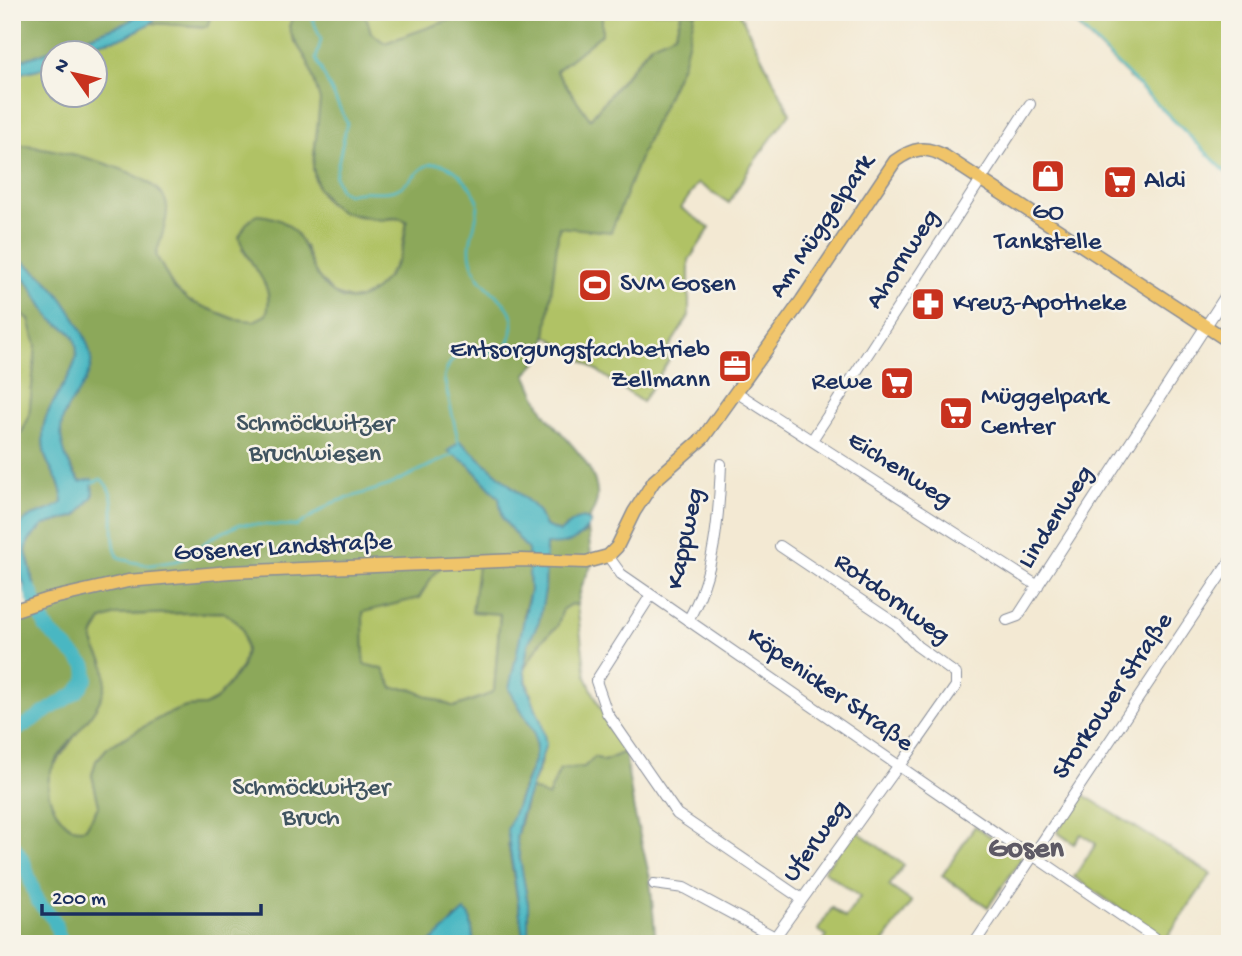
<svg xmlns="http://www.w3.org/2000/svg" width="1242" height="956" font-family="'Gochi Hand',sans-serif">
<rect width="100%" height="100%" fill="#f7f3e8"/>
<filter id="ink" filterUnits="userSpaceOnUse"><feTurbulence type="fractalNoise" baseFrequency=".0143" numOctaves="2"/><feDisplacementMap in="SourceGraphic" scale="14" xChannelSelector="R" yChannelSelector="G"/><feConvolveMatrix kernelMatrix="1 2 1 2 8 2 1 2 1" color-interpolation-filters="sRGB"/></filter>
<filter id="wash" filterUnits="userSpaceOnUse"><feTurbulence type="fractalNoise" baseFrequency=".00686" numOctaves="4" result="noise"/><feDisplacementMap in="SourceGraphic" scale="28" xChannelSelector="R" yChannelSelector="G"/><feGaussianBlur stdDeviation="1.57" result="paint"/><feColorMatrix in="noise" values="0 0 0 0 0 0 0 0 0 0 0 0 0 0 0 0 0 1.4 0 .05"/><feComposite in="paint" operator="in"/></filter>
<g filter="url(#wash)">
<rect width="100%" height="100%" fill="#f3e9d3"/>
<path fill="#b0c265" stroke="#667862" stroke-width="2" d="M212,12H295C283,40 300,42 309,65C314,76 320,90 320,101C321,133 301,174 326,201C338,213 364,219 381,219C393,220 394,216 407,221L401,254L385,280L367,298L350,299L333,293L315,273L305,246L242,249C257,271 276,289 266,315L254,322L231,318L189,301L173,287L156,255L167,207L36,146L12,144V75L52,66V94H94V52H78L101,42L125,37L151,23L206,27Z
M358,12H502L499,20L469,13L385,43L371,33L367,19Z
M602,12H682L675,35L651,44L590,119L556,71L602,34Z
M695,12H739L790,113L751,166L729,203L698,183L681,208L710,228L689,260V316L664,355L669,360L642,402L545,334L559,227L646,143L684,60Z
M1063,12H1230V176Z
M12,307L29,319L36,345L29,417L15,447L12,469Z
M479,558L500,613L494,691L485,696L454,707L408,688H393L383,669L364,665L362,612L419,598L433,574L452,559Z
M571,604L577,605L586,677L610,729L625,752L604,761L595,757L584,767L560,769L548,797L530,788C534,779 539,771 541,762C550,732 529,698 524,669L543,639L557,627L563,609Z
M223,612L235,620L243,630L246,651L242,667L216,700L205,706L186,707L165,715L108,747L96,761L92,775L99,805L86,828L79,831L64,822L48,800L47,787L51,770L99,702L104,664L95,649L93,637L102,620L116,615Z
M1082,794L1211,874L1165,940L1074,877L1096,844L1081,834L1074,844L1057,832Z
M975,826L1022,858L988,907L942,876Z
M854,829L904,865L889,886L912,902L882,944H821L827,936L818,930L832,908L845,918L860,897L824,871Z"/>
<path fill="#8ca85a" stroke="#546c5c" stroke-width="2" fill-rule="evenodd" d="M12,12H143L126,23L32,57L12,62Z
M161,12H212L207,27L151,23Z
M295,12H358L367,19L371,33L385,43L469,13L498,20L502,12H602V34L556,71L590,119L652,44L675,34L682,12H695L684,60L646,143L611,232L559,227L544,355L526,374C533,388 539,406 548,418C565,438 601,470 597,499C596,506 592,513 589,519L567,526L560,532L545,526L538,511L528,501L460,441L449,451L468,464L499,498L503,519L528,550L530,591L524,611L518,706L534,732L536,748L534,761L518,800L508,844L523,933L522,944H474L470,916L455,918L448,929L429,944H12V618L44,606L37,596L26,551L29,540L44,525L77,516L93,496C73,475 50,441 66,411C74,396 83,383 91,367L53,287L40,274L12,254V144C44,146 164,169 167,207C168,222 160,241 156,255L173,287L189,301L234,319L254,321L266,315C278,283 247,267 239,237L246,224L256,215C313,218 299,266 332,292C361,315 391,279 401,253C405,243 405,231 407,221L397,217L381,220L341,212L329,203L318,188L313,168L320,100L308,62L292,36L289,26ZM479,558L472,612L500,614L494,691L485,696L454,707L408,688H393L383,669L364,664L363,612L419,598C439,565 441,559 479,558ZM223,612L235,620L243,630L246,651L242,667L216,700L205,706L186,707L165,715L108,747L96,761L92,775L99,805L86,828C77,831 70,828 63,820C17,768 90,737 104,690C106,684 106,670 104,664C101,655 93,649 93,639C93,633 99,625 102,620L116,615Z
M12,268C34,282 36,300 51,318C56,324 67,327 72,334C93,362 43,401 43,432C43,440 43,451 46,459C53,474 64,486 62,503C42,517 20,513 12,539V469L15,447L29,417L36,345L29,319L12,307Z
M588,529L592,564L582,585L577,605L571,604L563,609L557,627L543,639L524,669L528,644L539,621L545,591L546,543L584,534Z
M625,752L634,811L650,878L656,944H528V904L516,838L530,788L548,797L560,769L584,767L595,757L604,761Z"/>
<path fill="#49b7c2" stroke="#327390" stroke-width="2" d="M143,12H161L151,23L125,37L101,42L78,52H52V66L12,75V62L32,57L126,23Z
M12,254C26,264 39,272 50,284C65,299 94,344 91,365C88,380 77,395 68,407C53,431 65,462 80,482L92,479L93,496L76,516L44,525L29,540L26,551L37,596L29,598C19,573 0,531 32,516C43,512 52,510 62,503C64,485 52,474 46,458C43,450 43,438 43,431C45,399 90,366 73,336C69,328 57,325 52,319C36,302 35,282 12,268Z
M460,441L528,501L538,511L545,526L560,532C570,525 580,512 591,522C580,541 567,546 546,544L545,591L539,621L528,644L524,669L527,687L541,721L546,744L520,818L516,838L528,904V944H522L523,933L507,830L534,761L536,748L534,732L509,689L530,591L528,550L503,519L499,498L468,464L448,451Z
M465,911L470,916L474,944H429Z"/>
<g fill="none" stroke-linecap="round" stroke-linejoin="round">
<path stroke="#49b7c2" stroke-width="2.5" d="M310,12L321,40L316,59L347,123L335,177L340,190L348,194C363,188 379,195 395,190C417,182 418,158 444,165C452,168 460,174 465,181C469,187 478,195 478,203C478,228 462,243 475,271C488,298 525,301 509,342C499,369 456,329 444,378L459,444
M1065,12L1230,176
M91,483L101,479C123,499 106,529 118,557L132,562L150,565L176,561L187,557L211,538L240,524L297,526L332,503L387,486L454,454"/>
<path stroke="#49b7c2" stroke-width="14" d="M12,733L77,692L87,678L86,666L46,628L31,591
M12,843L24,862L37,901L54,920L62,944"/>
</g>
</g>
<g filter="url(#ink)">
<g fill="none" stroke-linecap="round" stroke-linejoin="round">
<g stroke="#878c98" stroke-width="12">
<path id="minor" d="M736,392L1038,586
M812,440L1030,104
M780,546L896,624L917,646L956,674V686L900,766
M608,556L621,574L1012,844L1037,858L1163,944
M651,595L596,681L607,713L677,814L802,899
M688,620C715,575 719,515 721,464
M1007,620L1018,616L1230,289
M654,884L684,888L775,937
M770,944L899,765
M974,944L1230,561"/>
</g>
<g stroke="#878c98" stroke-width="15">
<path id="major" d="M12,611L49,599L128,581L230,572L521,560L586,562L608,556L617,547L634,512L654,481L703,438L802,300L895,161C913,148 926,145 946,157L1230,342"/>
</g>
<use href="#minor" stroke="#fff" stroke-width="10"/>
<use href="#major" stroke="#f0c469" stroke-width="12"/>
</g>
</g>
<defs>
<g id="shop-square" transform="scale(1.75)"><rect x="-9" y="-9" width="18" height="18" rx="4" fill="#c8321e" stroke="#f7f3e8"/><path d="M-5-2.5h2.3a2.7 3.5 0 0 1 5.4 0H5L5.5 6h-11ZM-1.5-2.5h3a1.5 2.3 0 0 0-3 0Z" fill="#fff"/></g>
<g id="supermarket-square" transform="scale(1.75)"><rect x="-9" y="-9" width="18" height="18" rx="4" fill="#c8321e" stroke="#f7f3e8"/><path d="M-6-5.5h2.5l.6 2H6L4.5 2H-2.5L-4.4-4H-6ZM-1.5 3.2a1.3 1.3 0 1 0 .1 0ZM3 3.2a1.3 1.3 0 1 0 .1 0Z" fill="#fff"/></g>
<g id="stadium-square" transform="scale(1.75)"><rect x="-9" y="-9" width="18" height="18" rx="4" fill="#c8321e" stroke="#f7f3e8"/><path d="M0-5a6.5 5 0 1 0 0 10a6.5 5 0 1 0 0-10ZM-3.5-1.8h7v3.6h-7Z" fill="#fff"/></g>
<g id="pharmacy-square" transform="scale(1.75)"><rect x="-9" y="-9" width="18" height="18" rx="4" fill="#c8321e" stroke="#f7f3e8"/><path d="M-2-6h4v4h4v4h-4v4h-4v-4h-4v-4h4Z" fill="#fff"/></g>
<g id="office-square" transform="scale(1.75)"><rect x="-9" y="-9" width="18" height="18" rx="4" fill="#c8321e" stroke="#f7f3e8"/><path d="M-6-3h4V-5.5h4V-3h4V5H-6ZM-1-4.5V-3h2v-1.5ZM-6 0V1H6V0Z" fill="#fff"/></g>
</defs>
<g fill-rule="evenodd">
<use href="#shop-square" x="1048" y="176"/>
<use href="#supermarket-square" x="1120" y="182"/>
<use href="#stadium-square" x="595" y="285"/>
<use href="#pharmacy-square" x="928" y="304"/>
<use href="#office-square" x="735" y="366"/>
<use href="#supermarket-square" x="897" y="383"/>
<use href="#supermarket-square" x="956" y="413"/>
</g>
<g text-anchor="middle" dominant-baseline="central" stroke-width="5" stroke-linejoin="round" paint-order="stroke">
<g font-size="26" fill="#1b2f5e" stroke="#f7f3e8" text-anchor="start">
<text x="1144" y="182">Aldi</text>
<text x="1048" y="213" text-anchor="middle">GO<tspan x="1048" dy="30">Tankstelle</tspan></text>
<text x="620" y="285">SVM Gosen</text>
<text x="953" y="304">Kreuz-Apotheke</text>
<text x="710" y="351" text-anchor="end">Entsorgungsfachbetrieb<tspan x="710" dy="30">Zellmann</tspan></text>
<text x="872" y="383" text-anchor="end">Rewe</text>
<text x="981" y="398">Müggelpark<tspan x="981" dy="30">Center</tspan></text>
</g>
<g font-size="26" fill="#1b2f5e" stroke="#f7f3e8">
<text transform="translate(823 227) rotate(-56)">Am Müggelpark</text>
<text transform="translate(904 260) rotate(-57)">Ahornweg</text>
<text transform="translate(899 471) rotate(33)">Eichenweg</text>
<text transform="translate(1057 518) rotate(-57)">Lindenweg</text>
<text transform="translate(687 539) rotate(-78)">Kappweg</text>
<text transform="translate(283 549) rotate(-3)">Gosener Landstraße</text>
<text transform="translate(891 600) rotate(36)">Rotdornweg</text>
<text transform="translate(829 691) rotate(35)">Köpenicker Straße</text>
<text transform="translate(1114 697) rotate(-56)">Storkower Straße</text>
<text transform="translate(817 842) rotate(-54)">Uferweg</text>
</g>
<g font-size="26" fill="#405460" stroke="#f7f3e8">
<text x="315" y="425">Schmöckwitzer<tspan x="315" dy="30">Bruchwiesen</tspan></text>
<text x="311" y="789">Schmöckwitzer<tspan x="311" dy="30">Bruch</tspan></text>
</g>
<g font-size="30" font-weight="bold" fill="#5e5a65" stroke="#f7f3e8">
<text x="1026" y="850">Gosen</text>
</g>
</g>
<rect width="1242" height="956" fill="none" stroke="#f7f3e8" stroke-width="42"/>
<g transform="translate(74 74) rotate(304)"><circle r="33" fill="#f7f3e8" stroke="#9fa5b1" stroke-width="2"/>
<path d="M0-5L12 26L0 18L-12 26Z" fill="#c8321e"/>
<text y="-10" font-size="19" font-weight="bold" text-anchor="middle" fill="#1b2f5e">N</text>
</g>
<path d="M42 904v10h219v-10" fill="none" stroke="#1b2f5e" stroke-width="3.5"/>
<text x="52" y="904" font-size="21" fill="#1b2f5e" stroke="#f7f3e8" stroke-width="5" paint-order="stroke">200 m</text>
</svg>
